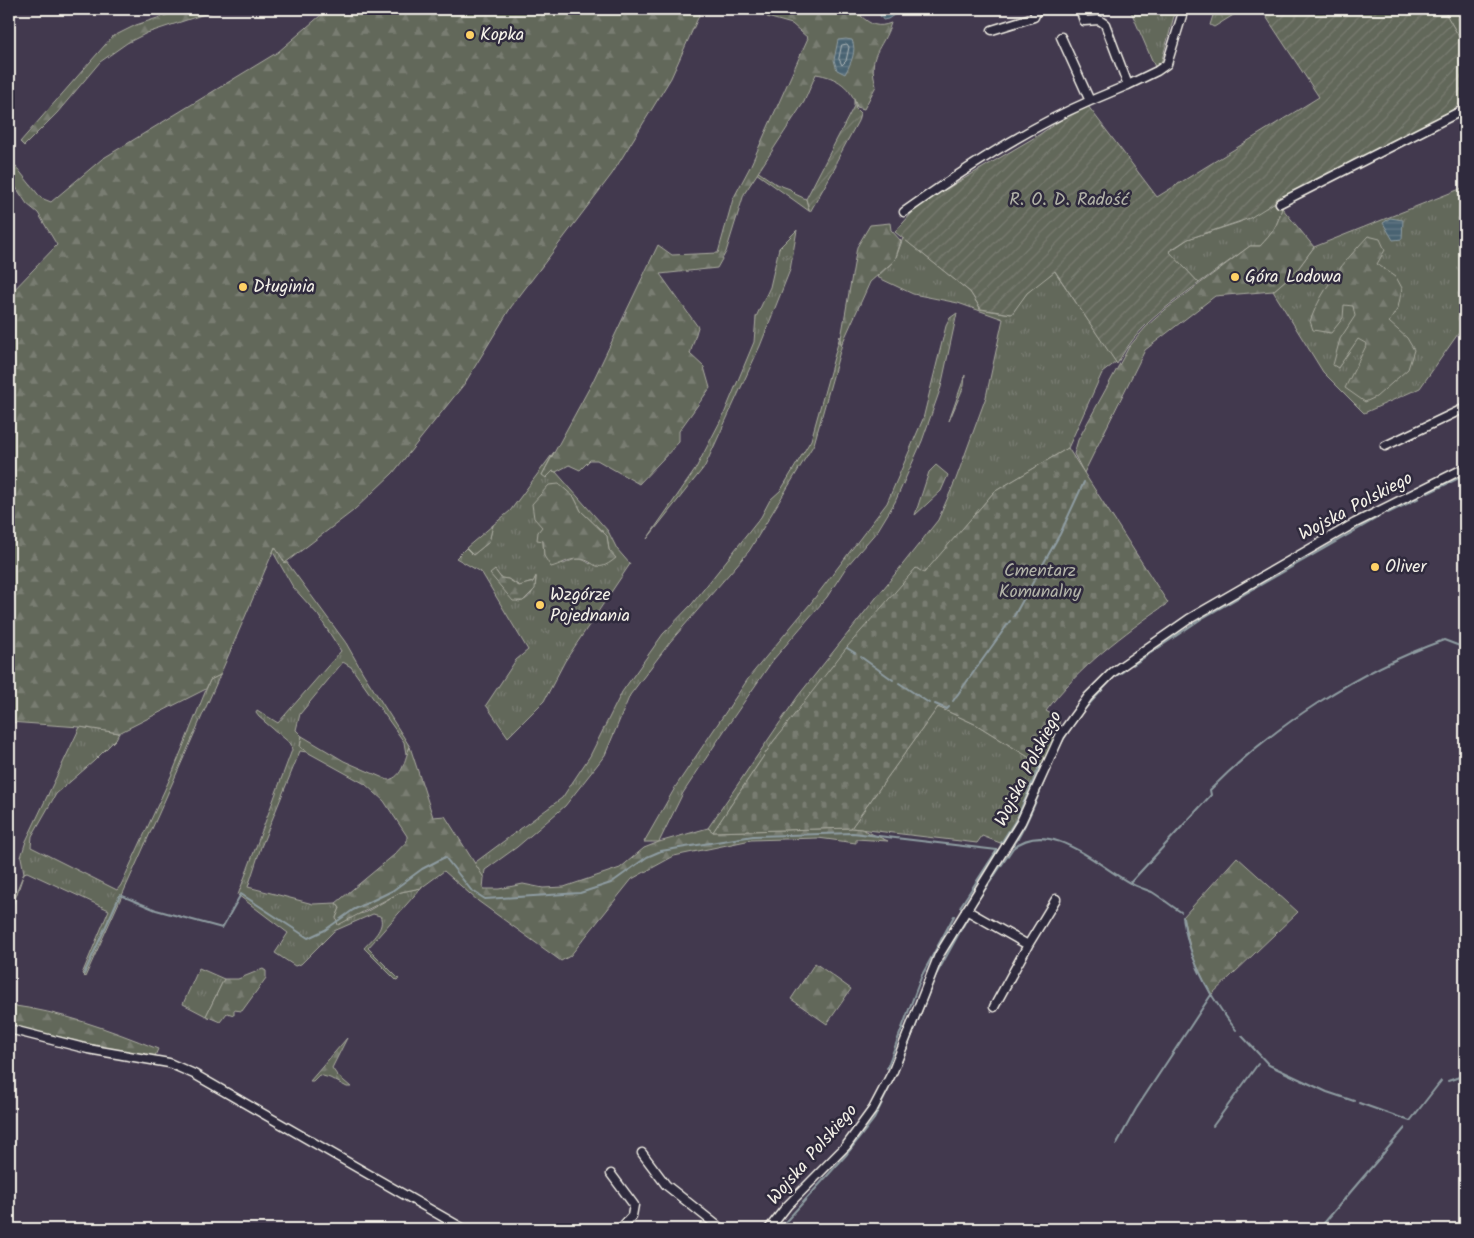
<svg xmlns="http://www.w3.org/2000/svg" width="1474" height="1238" font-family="Kalam,sans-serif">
<defs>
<pattern id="grass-tufts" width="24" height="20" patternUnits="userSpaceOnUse" patternTransform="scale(1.25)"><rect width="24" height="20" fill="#62675a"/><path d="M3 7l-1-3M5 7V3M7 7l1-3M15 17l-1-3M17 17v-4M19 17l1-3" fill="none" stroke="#797d72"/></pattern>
<pattern id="forest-firs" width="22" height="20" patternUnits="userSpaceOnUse" patternTransform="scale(1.25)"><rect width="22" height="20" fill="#62675a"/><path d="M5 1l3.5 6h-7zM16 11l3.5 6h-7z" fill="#797d72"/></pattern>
<pattern id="cemetery-stones" width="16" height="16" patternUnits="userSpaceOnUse" patternTransform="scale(1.25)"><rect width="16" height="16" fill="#62675a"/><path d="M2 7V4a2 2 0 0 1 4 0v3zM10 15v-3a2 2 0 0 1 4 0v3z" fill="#797d72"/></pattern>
<pattern id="park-crowns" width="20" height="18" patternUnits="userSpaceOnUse" patternTransform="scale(1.25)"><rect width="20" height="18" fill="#62675a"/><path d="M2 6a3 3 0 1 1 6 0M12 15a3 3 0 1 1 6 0" fill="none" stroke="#797d72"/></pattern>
<pattern id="garden-furrows" width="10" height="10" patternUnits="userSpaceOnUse" patternTransform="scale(1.25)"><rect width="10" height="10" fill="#62675a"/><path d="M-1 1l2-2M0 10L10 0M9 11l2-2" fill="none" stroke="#797d72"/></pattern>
<pattern id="water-rules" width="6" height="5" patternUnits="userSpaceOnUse" patternTransform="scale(1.25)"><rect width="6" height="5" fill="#4a6372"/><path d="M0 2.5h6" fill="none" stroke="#657a86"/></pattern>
</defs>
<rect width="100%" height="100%" fill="#42394e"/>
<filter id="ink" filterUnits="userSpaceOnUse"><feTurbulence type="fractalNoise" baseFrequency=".02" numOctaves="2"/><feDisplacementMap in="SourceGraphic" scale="10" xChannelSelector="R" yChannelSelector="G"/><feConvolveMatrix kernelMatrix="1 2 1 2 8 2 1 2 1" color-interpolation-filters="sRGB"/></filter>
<g filter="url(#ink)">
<path fill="url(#grass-tufts)" stroke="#abaca1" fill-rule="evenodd" d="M1130,9H1176L1158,74Z
M1443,9H1456L1465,27V47Z
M757,171L776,184L790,189L795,194L806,199L809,211L756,173Z
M1465,187V324L1420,388L1364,413L1323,372L1273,291L1297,270L1314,247Z
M1273,203L1282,208C1278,225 1272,234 1260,246H1250L1199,283L1169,252L1188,239L1240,222Z
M797,230L790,270L760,346L705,466L647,539L695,470L724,414L754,342L756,317L770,287L779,248Z
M903,238L970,292L980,308L979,309L1011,314L1027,293L1054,270L1116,362L1102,373L1068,448L994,492L924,574L916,568L773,742L713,832L708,828L798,696L938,520L956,479L986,397L1003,319L958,303L913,294L877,277L895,260Z
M957,313L941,387L922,441L895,502L878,530L847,566L827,597L773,660L726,728L683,793L659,842H644L676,786L750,676L810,604L887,503L923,419L946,326L950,318Z
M840,336V343L842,344L814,444L749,551L670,642L630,695L605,755L565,806L517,847L485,870L484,878L473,864L562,798L590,756L622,692L663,634L692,604L761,517L770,500L781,490L811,440Z
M965,375L964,386L949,421Z
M554,452L542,475L553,471L556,472L608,531L617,549L630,564L565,661L544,701L508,737L486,705L516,660L528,650L482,573L456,558L466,548L473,555L489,542L493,525L510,511ZM574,497L581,511L607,536L609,550L590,564C580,556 574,559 564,564L544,556L543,541L538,532ZM495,570L501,578L508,579L520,586L533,582L536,577C536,589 531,599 519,602C506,596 501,583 491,574Z
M275,546L346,643L363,673L410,747L406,754L404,742L351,667L343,662L300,714L296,730L302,736L300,747L307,752L300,751L261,847L248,887L313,904L336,903L340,908L336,918L364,913L401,892L421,888L368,948L399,979L396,980L364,948C371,940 386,928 380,916L373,914L334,931L301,964L295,966L275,953L288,933L238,895L292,750L291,744L259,717L256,713L257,710L278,723L341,651L318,615L293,587L273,552Z
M220,675C176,776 131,876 85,977L82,974L109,910L27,872L24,873L9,917V909L24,873L21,857L26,841L80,727L119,733L116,739L94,761L56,794L32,836L31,847L117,890L121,885L172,774L210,680Z
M938,707L977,725L1030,758L1053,715L1059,720L1060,729L1023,810L1003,844L982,836L977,843L851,828Z
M199,968L224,979L206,1016L183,1004Z"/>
<path fill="url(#forest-firs)" stroke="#abaca1" d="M185,9H220L147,33L127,43L100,62L57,113L24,146L20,142L112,37L136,25Z
M328,9H702L671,78L612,174L511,307L465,383L393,473L353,511L285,563L275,547L220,675L210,680L206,689L119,733L80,727L9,722V295L57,245L38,213L27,204L9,177V158L41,198L51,202L102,159L278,52Z
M762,9H860L861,16C871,25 878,28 891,23C882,51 867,53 876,86L864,109L857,107C851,87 837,77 816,74L804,102L744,194L726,252L717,268L660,274L698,327L690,354L704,367L710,388L679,431V442L639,484L597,460H590L580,470L569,465L556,472L553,471L546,478L542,475L592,383L658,245L672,255L718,253L733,199L750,167L808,38L792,24L767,17Z
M1282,208L1314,247L1297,270L1273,291L1215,296L1145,350L1084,473L1074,454L1078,440L1129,347L1146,327L1165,310L1250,246H1260C1272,234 1278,225 1282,208Z
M890,223L891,230L901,241L895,260L870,282L842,344H840L857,247L870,225Z
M1368,236L1380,239L1385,250L1377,264L1396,277L1402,288L1398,308L1389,322L1407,338L1414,350L1408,369L1376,397L1365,402L1345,388L1367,344L1358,339L1338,368L1333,365L1340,339L1355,316L1353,306L1344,305L1343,318L1331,333L1313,330L1310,321C1323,287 1343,263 1368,236Z
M936,465L948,475L941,491L915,515L929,472Z
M559,484L574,497L581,511L607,536L609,550L616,558C593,577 596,558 577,559C569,559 559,565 551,567L544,556L543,541L537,540L538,532L542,527L534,518L532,504L549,485Z
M493,525L489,542L473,555L466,548Z
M495,570L501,578L508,579L519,586L533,582L536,576L535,589L523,601H513L490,574Z
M302,736L344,761L388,780C404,777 404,759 410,747L433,817L445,816L484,878L483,889H499L523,884L543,888L564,887L620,868L644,848L659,842L708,828L713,832L851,828L861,829L888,841L856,839V843L818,838L751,840L674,856L632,879L570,956L561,961L478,901L444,871L421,888L401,892L338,925L336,918L340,908L336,903L394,855L407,841V836L384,801L365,784L307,752L300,747Z
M1237,857L1298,912L1211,995L1192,955L1183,917Z
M815,963L851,989L827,1024L791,999Z
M263,969L266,971V978L242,1011L234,1010V1015L227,1013L220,1022L206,1016L224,979H238Z
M9,1005C62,1012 108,1029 158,1049L155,1056L137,1055L9,1025Z
M347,1038L332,1068L337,1075L351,1087H347L330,1078L319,1075L313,1081H310Z"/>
<path fill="url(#cemetery-stones)" stroke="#abaca1" d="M1068,448L1168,603C1123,634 1079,667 1046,711L1053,715L1030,758L977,725L938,707L851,828L713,832L773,742L847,647L916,568L924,573L994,492Z"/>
<path fill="url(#park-crowns)" stroke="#abaca1" d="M1215,9H1232L1235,14L1214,27L1210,25Z"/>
<path fill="url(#garden-furrows)" stroke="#abaca1" d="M1261,9H1443L1465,47V106L1280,199L1250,218L1188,239L1169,251L1199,283C1165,308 1138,325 1117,364L1055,271L1027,293L1012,314L981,309L970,292L895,232L919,205L1037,136L1082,106H1088L1157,197L1319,97Z
M854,98L856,109L860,113L858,121L836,162V166L810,212L806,199L854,106Z"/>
<path fill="url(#water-rules)" stroke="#8e9ca1" d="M876,9H903L888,19L883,20Z
M846,39L852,40C857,51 851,63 845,74L837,70L834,60L838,40Z
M1390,218L1403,220L1402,239L1393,240L1383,223Z"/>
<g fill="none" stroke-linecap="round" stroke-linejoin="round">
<path stroke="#b0b8b9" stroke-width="1" d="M842,45L847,44L849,47L846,61L842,65L839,59Z"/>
<path stroke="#8e9ca1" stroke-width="2" d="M1428,493L1465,475
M1388,513L1419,498
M1014,616L1060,534L1084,482
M847,648L855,653
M861,657L893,680
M1133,665L1201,619L1379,517
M899,683L929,703
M953,701L1010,621
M935,704L947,709L949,707
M1082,712L1113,678L1124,671
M1001,843L1017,818L1040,765
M1014,845C1038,808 1047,762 1072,726
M1130,883L1211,795L1210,790C1273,726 1359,670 1444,640L1465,648
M960,907L997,850
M972,909L1013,848C1050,817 1099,867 1130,883C1137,887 1145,889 1152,892C1162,898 1171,906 1181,912
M1183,917C1188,958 1210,997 1236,1030
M84,974L120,895L156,910L222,928L241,894L308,938L325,930L353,910L392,891L422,869L445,857L471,890L485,899L580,893L611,883L647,857L661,851L753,836L853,833L997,850
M1242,1036L1269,1065L1327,1092L1354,1101
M887,1068L922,975L954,916
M1448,1081L1465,1075
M1359,1103L1410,1121L1441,1081
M1213,1126L1258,1064
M1116,1145L1136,1109L1211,995
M779,1229L847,1154L874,1119L899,1068L936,975L968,917
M1319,1229L1405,1128"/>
<g stroke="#f4f1e8" stroke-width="11">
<path id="minor" d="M992,30L1034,17L1037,9
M1061,37L1090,101L1128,85L1105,24L1099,20L1084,21L1080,9
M1128,85L1157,71L1167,64L1184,9
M1280,203L1465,109
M904,212C962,171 1025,129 1090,101
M1385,446L1465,408
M966,910L1028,945L994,1007
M1028,945L1056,899
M9,1029L88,1049L169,1063L194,1074L464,1229
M642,1153L666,1185L719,1227L717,1229
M611,1174L634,1205L632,1216L620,1229
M769,1229L787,1206L846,1146L873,1109L893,1071L939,955L1021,822L1060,736L1088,697L1113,672L1189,619L1355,523L1465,468"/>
</g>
<use href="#minor" stroke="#2f2a3d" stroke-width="8"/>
</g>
</g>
<g fill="#ffd166" stroke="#2f2a3d" stroke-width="2">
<circle cx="470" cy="35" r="5"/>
<circle cx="1235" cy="277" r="5"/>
<circle cx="243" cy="287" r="5"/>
<circle cx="1375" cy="567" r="5"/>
<circle cx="540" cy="605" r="5"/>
</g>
<g text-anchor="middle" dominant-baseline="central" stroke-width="5" stroke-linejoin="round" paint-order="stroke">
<g font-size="18" fill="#f4f1e8" stroke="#2f2a3d" text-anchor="start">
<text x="480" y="35">Kopka</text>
<text x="1245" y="277">Góra Lodowa</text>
<text x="253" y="287">Długinia</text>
<text x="1385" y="567">Oliver</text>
<text x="550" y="595">Wzgórze<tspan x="550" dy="21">Pojednania</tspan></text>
</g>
<g font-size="18" fill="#b2b3a8" stroke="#2f2a3d">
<text x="1069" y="200">R. O. D. Radość</text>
<text x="1040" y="571">Cmentarz<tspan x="1040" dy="21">Komunalny</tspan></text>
</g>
<g font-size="18" fill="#f4f1e8" stroke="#2f2a3d">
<text transform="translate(1356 507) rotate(-28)">Wojska Polskiego</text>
<text transform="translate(1029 769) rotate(-63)">Wojska Polskiego</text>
<text transform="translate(813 1155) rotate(-49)">Wojska Polskiego</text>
</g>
</g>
<rect width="1474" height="1238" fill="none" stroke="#2f2a3d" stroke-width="30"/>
<rect x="15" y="15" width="1444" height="1208" fill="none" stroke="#f4f1e8" stroke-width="2" filter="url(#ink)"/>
</svg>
